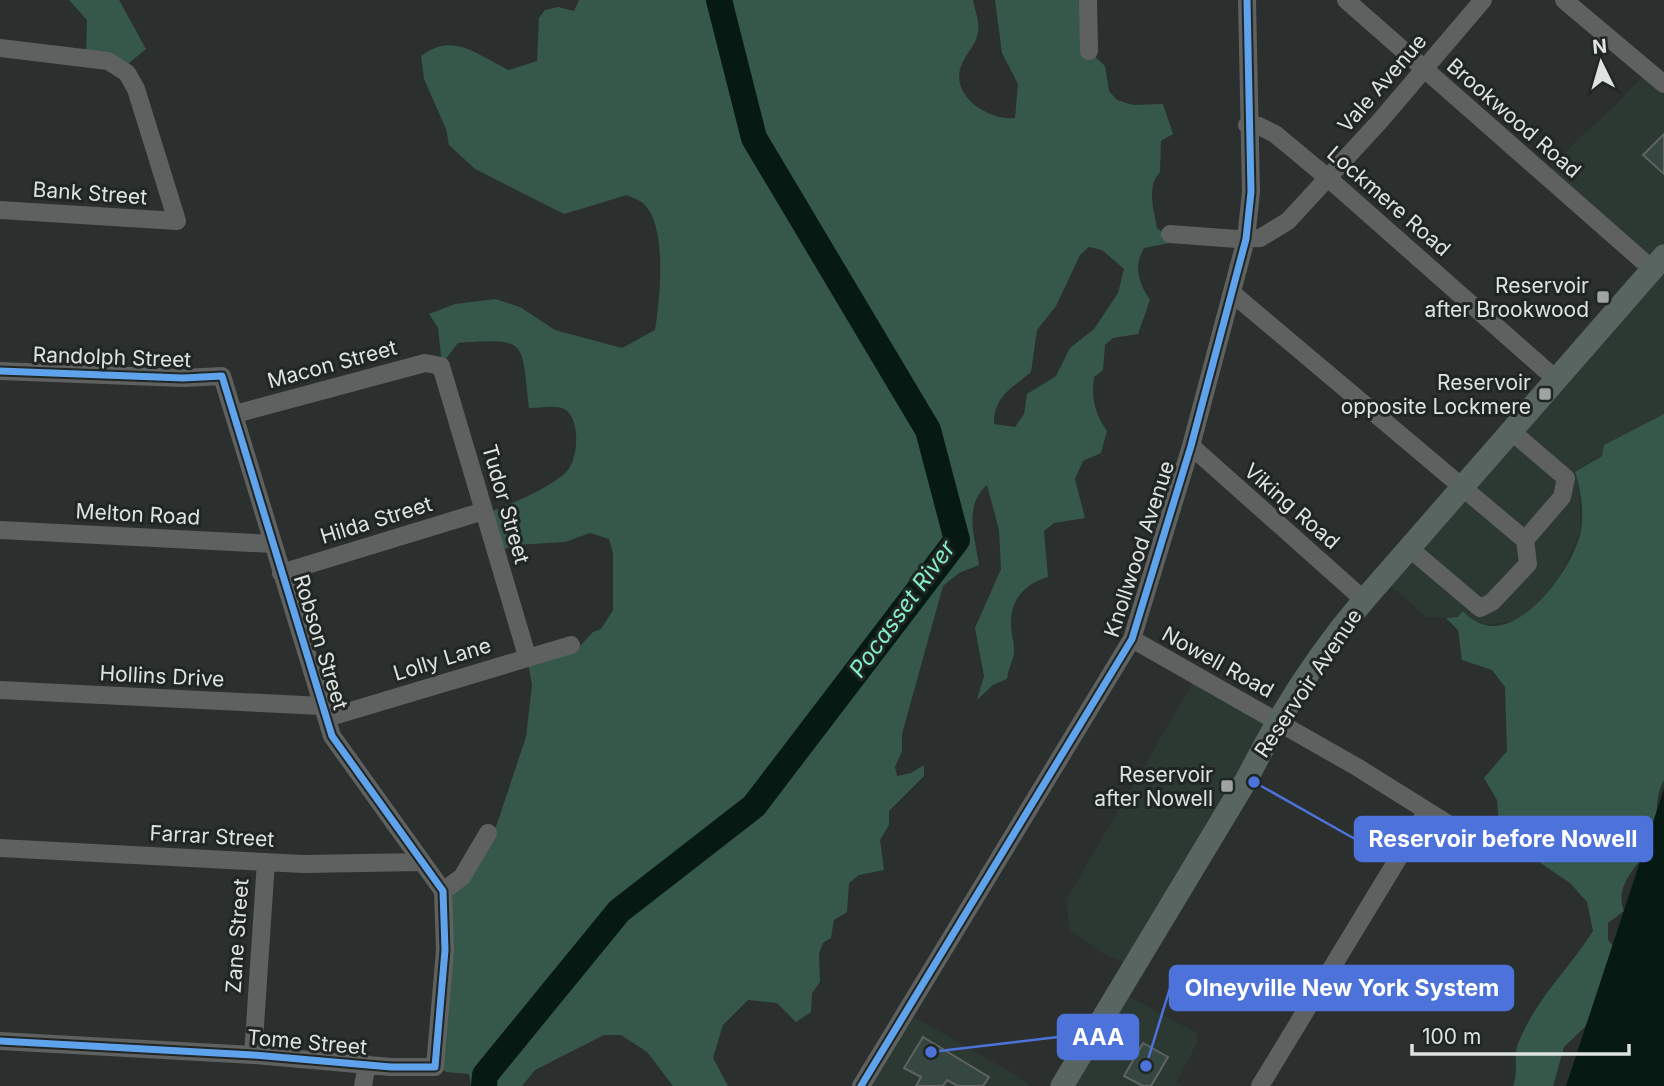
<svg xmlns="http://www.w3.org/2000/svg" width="1664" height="1086" font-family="Inter,sans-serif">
<rect width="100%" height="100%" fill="#2b2f2d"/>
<path fill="#2c3832" d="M1646,71L1664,84V414L1604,445L1602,456L1594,458L1584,468L1579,484L1581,531L1558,580L1540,603L1518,621L1482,625L1471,621L1463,612L1458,617H1426L1384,580L1649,274L1549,174L1575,142L1618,103Z
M1196,677L1270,715L1130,966L1101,952L1070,930L1066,900Z
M1121,992L1197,1033V1043L1176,1083L1183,1086H1062Z
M909,1014L1016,1075L1031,1086H860Z"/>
<path fill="#35584a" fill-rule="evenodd" d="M69,0H119L146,49L123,68L86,53L87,20Z
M579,0H973C975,10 980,22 978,32C976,46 965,54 961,66C950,97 990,121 1015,118L1018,84L1002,53L995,0H1088L1089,51L1105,66L1109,91L1117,100L1133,105L1163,104L1173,134L1161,141L1160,172C1146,188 1154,209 1157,228L1175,242L1144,248C1133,266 1139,284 1150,300L1138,334L1113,338L1105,345L1103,370L1094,377C1091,399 1095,414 1107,431L1101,453L1083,461L1075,479L1085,518L1054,523L1044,531L1048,577C1025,584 1010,599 1011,625C1011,634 1015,644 1014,653C1013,661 1008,669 1007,679L993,685L977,700L984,676L975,628L1001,569L999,530L987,485C963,506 975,537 979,565L959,573L943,586L902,734V751L895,767L897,776L911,773L924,765V776L889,811V825L880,840L884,870L859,875L849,883L847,912L834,920L831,938L823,943L819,953L820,982L812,993L811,1012L796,1022L777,1003L748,1000L723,1025L713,1058L728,1086H673L647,1052L621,1035H604L535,1070L522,1086H471L469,1074L446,1072L436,1063L447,897L479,860L497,824L526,737L532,685L528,663L579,647L593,632L601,629L613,610V553L609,539L590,533L565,542L515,545L499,551L486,513C506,507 554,486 567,471C578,458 581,422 566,410C558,404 539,408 529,408C521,340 529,338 458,343L442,364L438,328L429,314L455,304L495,299L520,307L555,330L622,348L655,330C660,300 667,231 646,206C642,201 633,198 627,195L564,214L475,169L449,145L446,129L424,79L421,56C454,31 477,55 509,70L537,61L539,18L545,10L558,7L574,11ZM1089,247L1102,250L1124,269L1118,293L1094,329L1070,348L1056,376L1027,394L1024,414L1015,427L994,424C994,396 1011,389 1031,372L1037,330L1056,306L1080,255Z
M1664,414V780C1651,804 1662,822 1651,843C1640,866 1613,883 1624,911L1608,923V940L1619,952L1602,1004L1585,1027L1564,1047L1553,1086H1513C1519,1072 1513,1057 1518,1044C1534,1001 1569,969 1593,931L1587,902L1570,883L1515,846L1499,824L1497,800L1484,778L1507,751L1505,687L1492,670L1462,660L1458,630L1446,618L1458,617L1463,611C1507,661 1572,573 1581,531C1584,514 1581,488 1575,472L1602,456L1604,445Z"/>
<path fill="#061912" d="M1664,789V1086H1566Z"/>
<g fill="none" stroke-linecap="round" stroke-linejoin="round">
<path stroke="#061912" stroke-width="26" d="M484,1086L485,1075L619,911L754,806L957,540L928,430L754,138L719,0"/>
</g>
<path fill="#364741" stroke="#606362" stroke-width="2" d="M1664,134V174L1643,155Z
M923,1037L989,1077L983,1086H958L947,1080L943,1086H916L921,1077L904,1068Z
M1143,1043L1168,1057L1151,1086H1143L1124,1076Z"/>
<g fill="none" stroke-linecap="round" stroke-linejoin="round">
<path stroke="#5f6160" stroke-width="18" d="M1088,0L1089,51
M1346,0L1652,269
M1564,0L1664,84
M0,48L108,61L127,73L136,89L177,221L0,210
M1247,125L1259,126L1275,134L1328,178L1557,380
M1170,234L1237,239L1260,238L1288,221L1380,121L1483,0
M1232,293L1525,540L1528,564L1492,602L1480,608L1409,548
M0,371L183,378L222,376L332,736L443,891
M235,414L425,363L441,366L527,656
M1511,431L1566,478L1562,497L1525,540
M1191,446L1364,600
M0,530L273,544
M281,573L484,511
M1132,639L1357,767L1472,839
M0,690L322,706
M327,718L571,645
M0,848L303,864L422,862
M443,891L462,877L488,833
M0,1041L253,1055L391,1067H435L445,950L443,891
M253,1055L266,862
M363,1086L367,1064
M861,1086L1132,639L1191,446L1246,239L1251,192L1247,0
M1260,1086L1427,811"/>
<path stroke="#596560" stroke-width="23" d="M1062,1086L1248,777C1279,715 1318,654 1364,600L1664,256"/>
<g stroke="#202623" stroke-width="11">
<path id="cycleway" d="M0,371L183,378L222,376L332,736L443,891L445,950L435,1067H391L253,1055L0,1041
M861,1086L1132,639L1191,446L1246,239L1251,192L1247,0"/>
</g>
<use href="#cycleway" stroke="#60a3ed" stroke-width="7"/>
</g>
<g fill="#9fa3a1" stroke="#202623" stroke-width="2.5">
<rect x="1596" y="290" width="14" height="14" rx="3.5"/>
<rect x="1538" y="387" width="14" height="14" rx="3.5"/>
<rect x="1220" y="779" width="14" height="14" rx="3.5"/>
</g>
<g text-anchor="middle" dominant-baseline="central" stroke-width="6" stroke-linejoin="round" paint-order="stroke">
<g font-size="21" fill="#dee2e0" stroke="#202623">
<text transform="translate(1382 83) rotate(-49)">Vale Avenue</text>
<text transform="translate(1514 118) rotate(41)">Brookwood Road</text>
<text transform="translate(90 193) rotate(4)">Bank Street</text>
<text transform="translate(1389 201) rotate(41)">Lockmere Road</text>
<text transform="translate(112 357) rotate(2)">Randolph Street</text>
<text transform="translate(332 364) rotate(-15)">Macon Street</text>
<text transform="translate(506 504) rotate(74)">Tudor Street</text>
<text transform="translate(1292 506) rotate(41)">Viking Road</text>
<text transform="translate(138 514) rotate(3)">Melton Road</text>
<text transform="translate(376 520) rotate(-17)">Hilda Street</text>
<text transform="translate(1139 549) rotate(-72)">Knollwood Avenue</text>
<text transform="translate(321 642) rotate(73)">Robson Street</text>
<text transform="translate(442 659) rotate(-17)">Lolly Lane</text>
<text transform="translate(1218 662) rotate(29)">Nowell Road</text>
<text transform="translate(162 676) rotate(3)">Hollins Drive</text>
<text transform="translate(1308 683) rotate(-56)">Reservoir Avenue</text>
<text transform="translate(212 836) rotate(3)">Farrar Street</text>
<text transform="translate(237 936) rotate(-86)">Zane Street</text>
<text transform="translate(307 1042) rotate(5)">Tome Street</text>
</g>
<g font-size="21" fill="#dee2e0" stroke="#202623" text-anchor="end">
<text x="1589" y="285">Reservoir<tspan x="1589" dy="24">after Brookwood</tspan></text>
<text x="1531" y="382">Reservoir<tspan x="1531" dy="24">opposite Lockmere</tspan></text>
<text x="1213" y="774">Reservoir<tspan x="1213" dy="24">after Nowell</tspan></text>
</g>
<g font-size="23" font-style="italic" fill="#84edc5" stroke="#202623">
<text transform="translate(902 609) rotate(-54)">Pocasset River</text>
</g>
</g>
<path fill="none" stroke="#4d73da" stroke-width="2.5" d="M1254 782L1355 839M1146 1066L1170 988M931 1052L1058 1037"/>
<g fill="#4d73da" stroke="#202623" stroke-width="2.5">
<circle cx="1254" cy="782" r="7"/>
<circle cx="1146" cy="1066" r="7"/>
<circle cx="931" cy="1052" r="7"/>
</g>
<g fill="#4d73da" stroke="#4d73da" stroke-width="2.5">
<rect x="1355" y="817" width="297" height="44" rx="7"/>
<rect x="1170" y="966" width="343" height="44" rx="7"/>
<rect x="1058" y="1015" width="80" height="44" rx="7"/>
</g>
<g font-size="23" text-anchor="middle" font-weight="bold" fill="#fff">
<text x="1503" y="847">Reservoir before Nowell</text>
<text x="1342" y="996">Olneyville New York System</text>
<text x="1098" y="1045">AAA</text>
</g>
<g transform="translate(1601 63) rotate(355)" stroke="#202623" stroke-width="5" paint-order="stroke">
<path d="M0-5L12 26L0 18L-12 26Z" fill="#dee2e0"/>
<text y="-10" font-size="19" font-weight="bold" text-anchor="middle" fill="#dee2e0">N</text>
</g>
<path d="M1412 1044v10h217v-10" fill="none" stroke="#dee2e0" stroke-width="3.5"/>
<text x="1422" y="1044" font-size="21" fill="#dee2e0" stroke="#202623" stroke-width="5" paint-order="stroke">100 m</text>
</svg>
